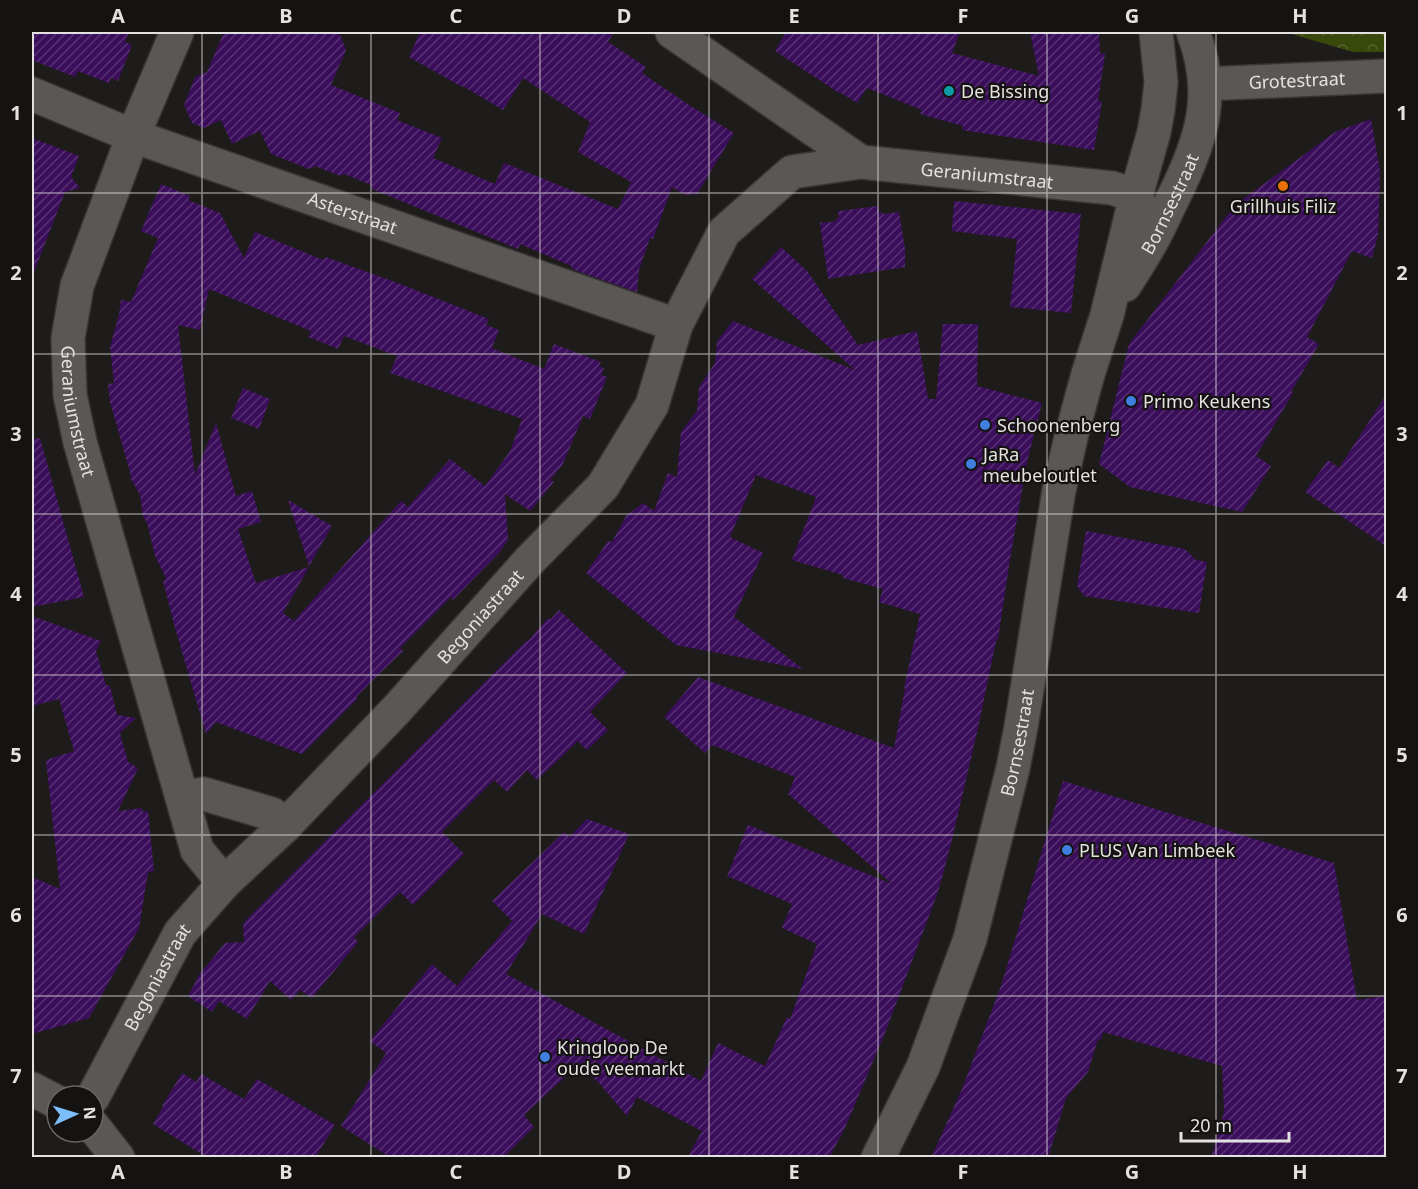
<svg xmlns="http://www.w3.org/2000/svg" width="1418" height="1189" font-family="'Noto Sans',sans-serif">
<defs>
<pattern id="forest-crowns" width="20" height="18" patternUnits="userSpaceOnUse" patternTransform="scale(1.5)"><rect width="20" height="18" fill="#39490b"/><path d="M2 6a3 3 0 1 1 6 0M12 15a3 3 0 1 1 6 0" fill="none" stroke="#56632e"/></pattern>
<pattern id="building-hatch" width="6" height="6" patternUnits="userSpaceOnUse" patternTransform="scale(1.5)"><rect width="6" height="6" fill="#3b0e5c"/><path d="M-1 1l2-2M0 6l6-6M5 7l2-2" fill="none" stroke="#573173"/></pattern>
</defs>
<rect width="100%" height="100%" fill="#1e1c1a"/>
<path fill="url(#forest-crowns)" d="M1289,32H1386V52H1353L1295,35Z"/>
<path fill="url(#building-hatch)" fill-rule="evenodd" d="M32,32H129L125,42L132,45L118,81L111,78L109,83L78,71L75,77L32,60Z
M224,32H339L346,50L331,85L400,113L397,120L442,138L433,158L495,184L504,163L618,209L631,182L578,152L590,122L523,78L503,110L463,86L462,87L409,57L420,32H614L608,42L646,67L642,73L689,105L734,133L697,194L685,195L672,187L653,239L650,238L639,270L637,292L572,269L571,266L520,244L518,249L372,189L371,185L344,174L340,176L315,166L309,169L271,154L260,131L232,144L221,120L204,128L192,123L184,105L195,77L207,72Z
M786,32H960L952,53L1039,76L1030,32H1099L1100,53L1105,54L1098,101H1102L1094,150L962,130L963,126L920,114L922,110L867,88L857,103L841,93H839L775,51Z
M1371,119L1380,171L1378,235L1372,258L1352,251L1307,337L1319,344L1291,392L1293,393L1256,456L1271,466L1242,512L1130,487L1099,464L1129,344L1235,205L1335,132Z
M32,138L79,156L71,177L80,188L65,192L34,272H32Z
M161,184L190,196L188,200L220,213L244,258L255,232L323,260L326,257L403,285L489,319L486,325L499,330L492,348L544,369L554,344L601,362L599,366L604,368L601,375L607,377L590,419L583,416L563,464L550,480L554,482L530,511L505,494L508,540L499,553L453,600L451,597L400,648L403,651L378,675L356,697L358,698L302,754L216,722L206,734L175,628L163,581L166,578L155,556L147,523L143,516L140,495L131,479L130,472L110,402L108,384L114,383L110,347L119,314L121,300L131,302L158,238L141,231ZM209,289L311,331L308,337L336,348L338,349L344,336L397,356L390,373L522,419L510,451L485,486L450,459L408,507L401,501L294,621L283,613L309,567L256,583L238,529L261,522L252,491L236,496L216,423L195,475L178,325L200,330Z
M954,201L1081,214L1071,313L1010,307L1017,239L952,231Z
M878,206L879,212H882L883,214L899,212L905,249V267L828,279L820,223L837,221L836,218H839L838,211Z
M781,247L807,271L858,345L917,331L928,399H936L943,324H978L977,386L1042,403L1027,462L1010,559L998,639L996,641L978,728L951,844L938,892L885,1033L845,1128L829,1158H687L702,1131L637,1097L627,1116L599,1083L579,1064L524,1115L534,1127L503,1158H391L341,1126L386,1053L370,1041L432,964L457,986L512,921L492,901L564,832L569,837L587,819L629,834L584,934L542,914L506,974L701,1081L718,1043L765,1066L787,1017L790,1019L817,944L782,928L792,904L727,876L748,825L892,884L788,794L795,777L712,745L705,753L664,717L698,677L894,748L905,688H904L920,614L879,602L883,589L843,578V575L792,560L816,497L756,475L730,537L763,553L734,617L803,669L676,645L586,573L608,541L612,542L626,516L643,503L654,511L668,473L677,477L681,432L697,411L699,387L715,363L717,341L733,321L855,370L752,279Z
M243,388L270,399L259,429L231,418Z
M1386,395V546L1305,492L1328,460L1339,468Z
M40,438L84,597L32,607V439Z
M288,500L332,526L309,566Z
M1086,531L1185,549L1196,560L1207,562L1199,613L1084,596L1077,586Z
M559,610L627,673L590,712L608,730L587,750L578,741L537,780L527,770L507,792L494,780L442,832L464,854L413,905L400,892L354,937L358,942L312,998L300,990L291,1000L270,981L247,1019L219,1001L212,1012L188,996L199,975L225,943L244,942L243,924L248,918L504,663L526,641H528L547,619H551Z
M32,616L101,641L96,651L106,685L110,686L117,715L136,718L120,733L128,762L138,768L118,811L142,808L143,812L148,811L154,871L148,872L139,928L89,1018L32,1034V877L60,889L46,760L74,751L59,699L32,706Z
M1063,781L1334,863L1357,1000L1386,996V1158H1211L1224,1112L1222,1066L1103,1032L1101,1040L1098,1039L1088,1072L1066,1098L1048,1158H931L962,1089L1001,986Z
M182,1073L196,1082L201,1074L244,1099L257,1079L335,1125L315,1158H208L153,1124L163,1107L162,1106Z"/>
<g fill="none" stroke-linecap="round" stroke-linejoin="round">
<g stroke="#383635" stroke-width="36">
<g id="minor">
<path id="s1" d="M177,32L133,136L77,286L68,338L70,395L80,442L197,850L224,883"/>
<path id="s2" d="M672,32L861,162L1112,188L1136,196L1147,222"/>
<path id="s3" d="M1205,84L1386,76"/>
<path id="s4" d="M32,94L133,136L676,325"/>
<path d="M183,797L204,794L272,814L285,826"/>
<path d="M32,1089L57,1102"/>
<path id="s5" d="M93,1097L180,933L224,883L285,826L397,709L530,560L603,486L652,405L676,325L724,232L792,172L861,162"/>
<path d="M93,1126L118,1158"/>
</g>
</g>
<g stroke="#383635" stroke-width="36">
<g id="tertiary">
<path id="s6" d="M1125,285C1135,269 1145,254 1154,237C1161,224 1167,210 1174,196C1202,140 1217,93 1193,32"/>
<path id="s7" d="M878,1158L923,1067L970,939L1013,768L1021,727L1059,490L1072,433L1088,374L1107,315L1136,196L1154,132L1158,110L1161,82L1156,32"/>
</g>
</g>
<use href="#minor" stroke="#5a5755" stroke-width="33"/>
<use href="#tertiary" stroke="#5a5755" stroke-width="33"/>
</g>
<path fill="none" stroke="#e4e2e1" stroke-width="1.5" stroke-opacity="0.55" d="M202,32V1158M371,32V1158M540,32V1158M709,32V1158M878,32V1158M1047,32V1158M1216,32V1158M32,193H1386M32,354H1386M32,514H1386M32,675H1386M32,835H1386M32,996H1386"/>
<circle fill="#0f9aa8" stroke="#151311" stroke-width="2" cx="949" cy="91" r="6"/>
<circle fill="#e8710a" stroke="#151311" stroke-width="2" cx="1283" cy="186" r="6"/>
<g fill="#3f7fe0" stroke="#151311" stroke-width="2">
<circle cx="1131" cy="401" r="6"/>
<circle cx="985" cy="425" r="6"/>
<circle cx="971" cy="464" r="6"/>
<circle cx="1067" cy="850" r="6"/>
<circle cx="545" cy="1057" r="6"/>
</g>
<g text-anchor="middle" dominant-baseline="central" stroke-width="4.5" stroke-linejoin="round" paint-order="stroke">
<g font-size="18" fill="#e4e2e1" stroke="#151311">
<text stroke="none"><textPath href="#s3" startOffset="92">Grotestraat</textPath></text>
<text stroke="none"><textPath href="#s2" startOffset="356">Geraniumstraat</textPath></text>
<text stroke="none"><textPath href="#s6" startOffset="93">Bornsestraat</textPath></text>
<text stroke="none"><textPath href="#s4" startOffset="342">Asterstraat</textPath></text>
<text stroke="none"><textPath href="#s1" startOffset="400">Geraniumstraat</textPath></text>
<text stroke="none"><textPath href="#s5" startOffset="622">Begoniastraat</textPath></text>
<text stroke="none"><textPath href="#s7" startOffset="440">Bornsestraat</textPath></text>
<text stroke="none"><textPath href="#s5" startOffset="136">Begoniastraat</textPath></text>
</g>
<g font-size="18" fill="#e4e2e1" stroke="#151311" text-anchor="start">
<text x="961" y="91">De Bissing</text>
<text x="1283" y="206" text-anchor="middle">Grillhuis Filiz</text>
<text x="1143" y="401">Primo Keukens</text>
<text x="997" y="425">Schoonenberg</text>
<text x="983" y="454">JaRa<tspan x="983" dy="21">meubeloutlet</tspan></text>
<text x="1079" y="850">PLUS Van Limbeek</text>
<text x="557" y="1047">Kringloop De<tspan x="557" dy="21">oude veemarkt</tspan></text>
</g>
</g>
<rect width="1418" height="1189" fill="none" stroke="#151311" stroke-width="66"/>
<g transform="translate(75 1114) rotate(86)"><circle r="28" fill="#151311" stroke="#686664" stroke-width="1.5"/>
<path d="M0-4.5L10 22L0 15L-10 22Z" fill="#7cbef9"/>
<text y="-9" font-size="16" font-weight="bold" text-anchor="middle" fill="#e4e2e1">N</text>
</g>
<path d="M1181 1132v9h108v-9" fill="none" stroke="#e4e2e1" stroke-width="3"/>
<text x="1190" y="1132" font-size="18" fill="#e4e2e1" stroke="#151311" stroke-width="4.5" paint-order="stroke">20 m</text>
<rect x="33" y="33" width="1352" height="1123" fill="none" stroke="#e4e2e1" stroke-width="2"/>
<g font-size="20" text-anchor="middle" font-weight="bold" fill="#e4e2e1">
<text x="118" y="23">A</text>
<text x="286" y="23">B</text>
<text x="456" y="23">C</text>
<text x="624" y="23">D</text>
<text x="794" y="23">E</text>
<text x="963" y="23">F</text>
<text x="1132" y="23">G</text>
<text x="1300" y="23">H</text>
<text x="16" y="120">1</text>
<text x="1402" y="120">1</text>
<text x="16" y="280">2</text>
<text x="1402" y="280">2</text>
<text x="16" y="441">3</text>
<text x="1402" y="441">3</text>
<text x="16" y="601">4</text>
<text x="1402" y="601">4</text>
<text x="16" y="762">5</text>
<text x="1402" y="762">5</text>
<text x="16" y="922">6</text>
<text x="1402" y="922">6</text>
<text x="16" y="1083">7</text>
<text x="1402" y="1083">7</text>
<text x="118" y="1179">A</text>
<text x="286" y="1179">B</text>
<text x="456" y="1179">C</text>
<text x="624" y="1179">D</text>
<text x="794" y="1179">E</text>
<text x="963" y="1179">F</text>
<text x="1132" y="1179">G</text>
<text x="1300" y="1179">H</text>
</g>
</svg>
